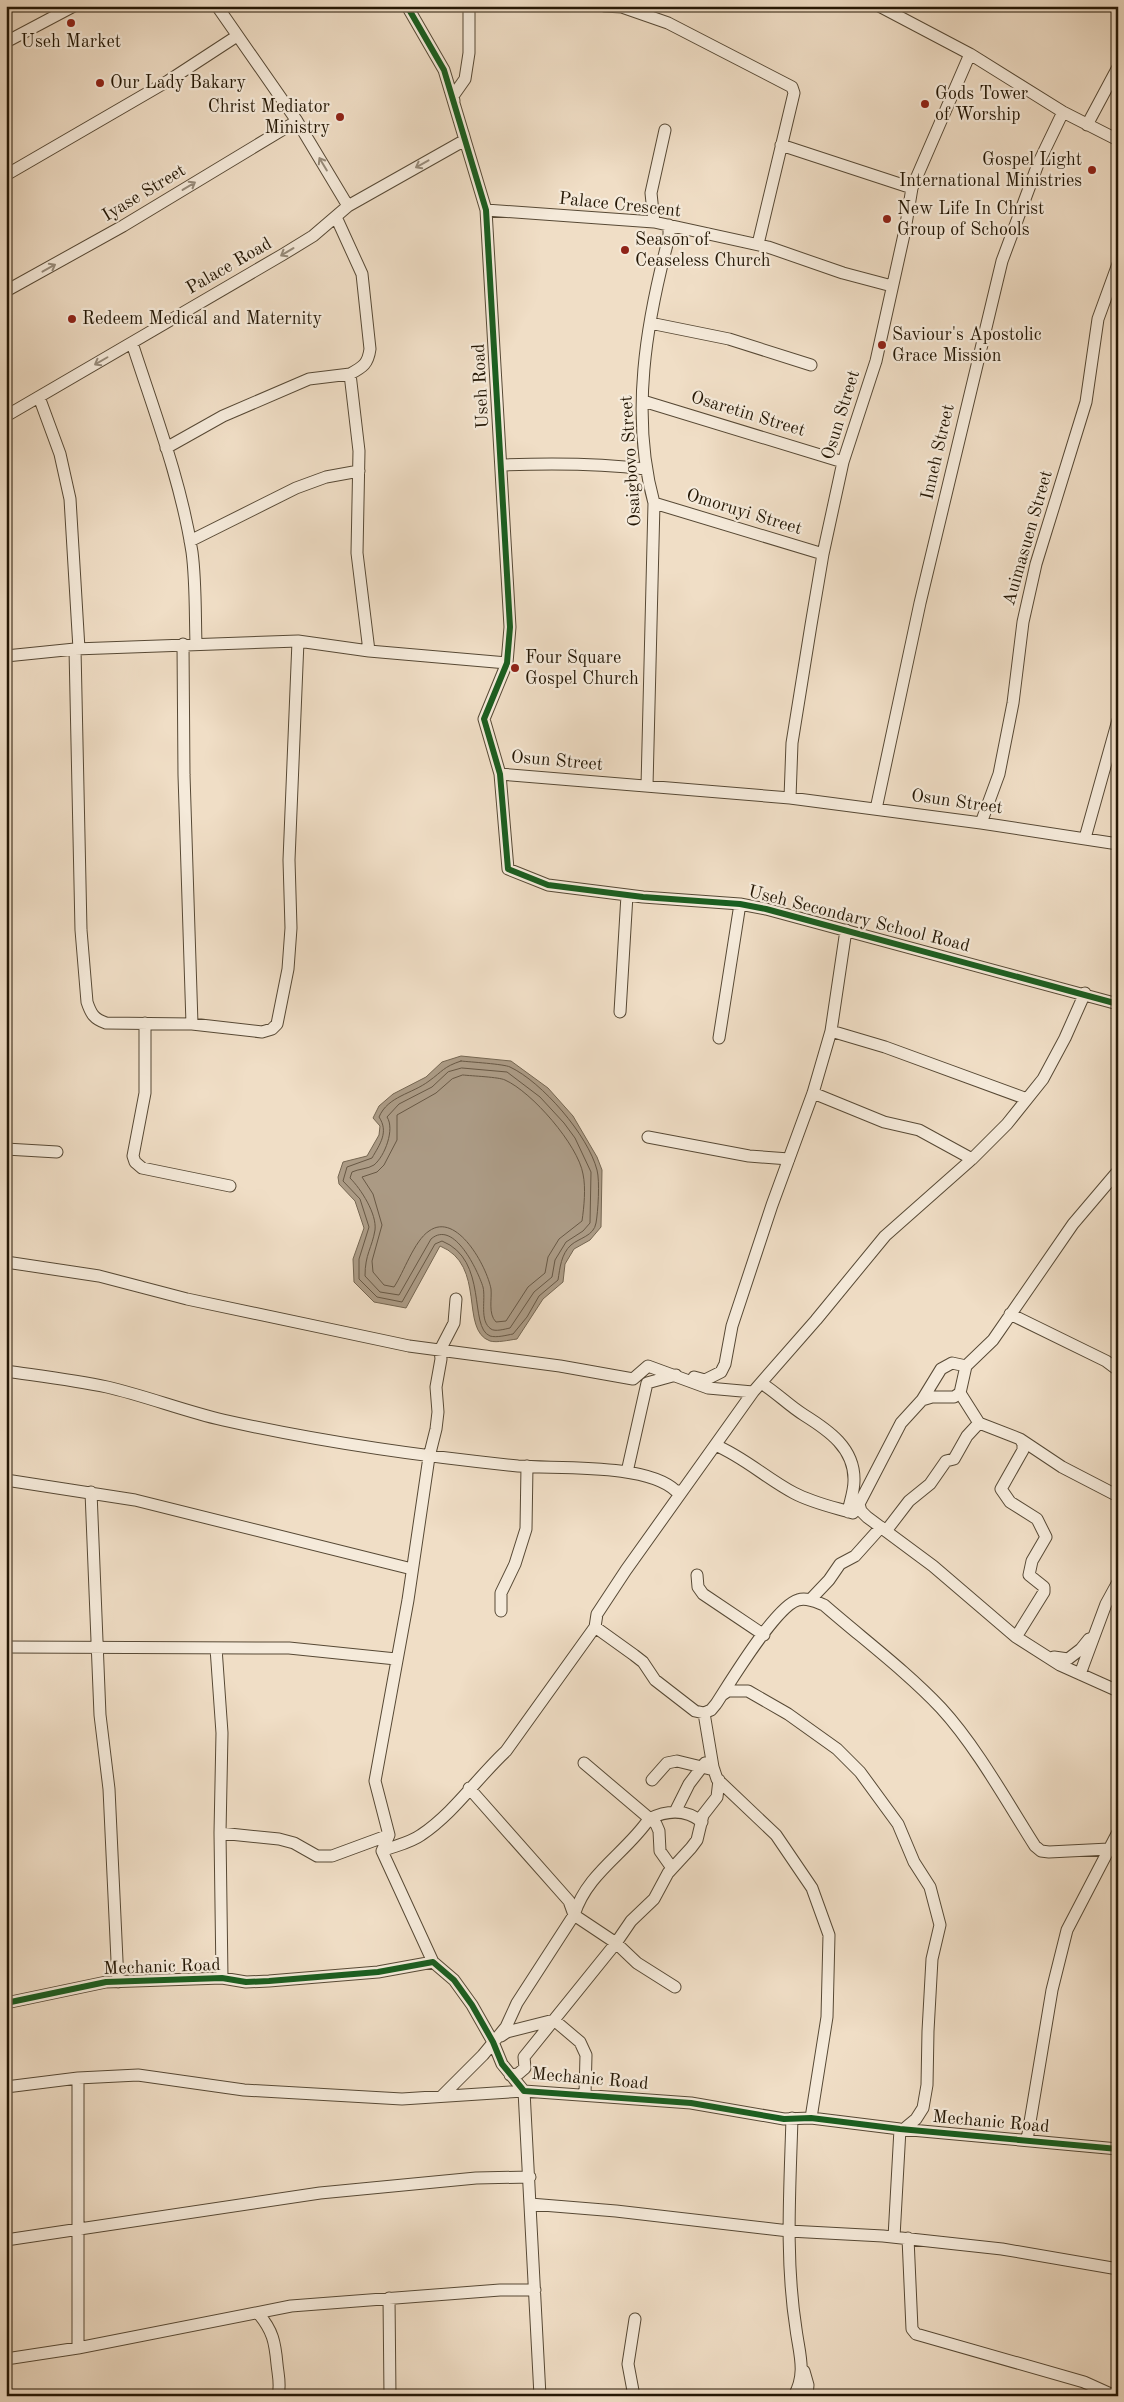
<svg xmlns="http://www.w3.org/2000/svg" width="1124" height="2402" font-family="'Old Standard TT',serif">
<rect width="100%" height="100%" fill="#f0dec6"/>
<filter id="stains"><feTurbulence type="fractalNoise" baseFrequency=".004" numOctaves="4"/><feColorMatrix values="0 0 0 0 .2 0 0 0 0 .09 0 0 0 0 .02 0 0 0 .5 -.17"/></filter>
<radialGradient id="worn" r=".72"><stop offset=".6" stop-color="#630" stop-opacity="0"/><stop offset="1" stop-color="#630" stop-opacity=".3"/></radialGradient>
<path fill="#ab9a84" stroke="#756651" d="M461,1056L511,1061L548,1088L573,1116L597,1157L602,1170L601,1227L590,1240L574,1249L565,1264L563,1282L543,1299L517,1339C509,1340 497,1343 490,1341C459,1330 487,1265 440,1246L406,1308L374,1302L354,1282L353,1259L364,1228L355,1201L339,1184L338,1177L343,1162L367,1156L379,1135L380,1126L373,1118L379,1106L393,1094L426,1077L442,1062Z"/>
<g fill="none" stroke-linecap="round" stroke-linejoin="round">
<path stroke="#685844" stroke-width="1" d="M461,1061C470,1062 504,1064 510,1067C542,1082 588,1135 597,1170C600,1181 598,1212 596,1223C594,1236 579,1238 571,1245C561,1254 560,1268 558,1280L539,1296L527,1317L513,1334C507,1335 497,1338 490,1336C468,1327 489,1260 442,1241L435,1244L402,1302L377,1297L359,1279V1259L369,1227L360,1199L343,1181L347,1167L372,1158C380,1144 389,1132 379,1117C388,1096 412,1094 429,1081C443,1071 443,1067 461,1061Z
M462,1068L507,1072L540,1097L564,1123L575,1138L591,1172L590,1223L583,1231L566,1242L555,1260L552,1277L534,1292L510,1328C505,1329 495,1332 491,1329C479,1321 486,1299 483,1287C478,1271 454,1219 431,1239L399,1295L380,1292L365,1276C365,1254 372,1248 375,1230C377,1214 361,1189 350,1178L352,1172C358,1169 368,1169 374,1165C385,1156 395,1129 387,1117L399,1104L432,1087L448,1072Z
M463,1075C472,1076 499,1077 505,1080C532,1092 578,1145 583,1174C586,1188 584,1207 582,1221L559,1239L548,1257L545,1273L528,1287L506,1321L496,1322C488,1314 492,1299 491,1289C487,1267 457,1211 429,1231C414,1241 404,1272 394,1287L384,1285L373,1272L372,1261L382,1225L373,1194L362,1177L377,1172L384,1165L397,1140V1115L436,1093L452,1079Z"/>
<g stroke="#574935" stroke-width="13">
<path id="minor" d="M217,6L297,121L348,206
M407,6L444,70L486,210L510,627L507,663L484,719L500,774L508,869L548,885L643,897L740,904L766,909L1118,1004
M604,6L622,7L668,23L792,87L794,93L758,244
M879,6L970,54L1063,112L1118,140
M6,42L74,6
M454,101L453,96L465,79L469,53V6
M1087,125L1118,67
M781,145L912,188
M6,175L168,81L237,36
M486,210L654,222L768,247L843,273L892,286
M336,217L362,274L370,349C368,364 363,367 350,374
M654,222L651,193L665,130
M6,291L123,226L297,121
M650,323L729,339L811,365
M132,343C154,411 181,481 192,552C196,582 195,614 196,644
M39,397L60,454L70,499L79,649
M643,401L843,462
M6,416L282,255L313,236L348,206L465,140L463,133
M166,448L223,416L309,379L350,374L359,451L357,553L369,651L507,663
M501,465C550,463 597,463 646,469
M654,503L823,554
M190,541L296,488L326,477L359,471
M183,644L184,775L192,1024
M75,649L81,930L87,1002C91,1014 94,1019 106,1023L192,1024L262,1032L272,1029L277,1024L288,969L291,928L289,860L298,641
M6,656L75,649L298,641L369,651
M500,774L790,798L981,823L1118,844
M647,786L654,503C630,416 646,323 669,237V225
M790,798L792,743L811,625L823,554L843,462L876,361L905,230L912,188L970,54
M876,809L920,603L1002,261L1038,164L1063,112
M981,823L999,774L1013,703L1023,622L1036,564L1086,402L1098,319L1118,264
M1085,838L1118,720
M620,1012L627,895
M145,1023V1093L133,1156L135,1162L142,1168L230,1186
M831,1031L885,1047L1027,1099
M719,1038L740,904
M813,1093L884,1122L919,1130L972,1159
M648,1137L749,1156L789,1159
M6,1149L57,1152
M1118,1171L1073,1224L993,1340L966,1366L960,1393L954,1397H932L922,1400L901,1423L859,1504L861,1511L867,1517L933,1566L1016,1637L1060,1665L1118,1691
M6,1262L99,1276L187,1299L409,1346L560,1366L633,1379L648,1366L708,1388L753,1392
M1010,1314L1106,1361L1118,1370
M6,1371C40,1376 74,1380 107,1387C146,1396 184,1411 223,1420C321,1442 419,1456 518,1466C559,1469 647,1463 676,1491H681
M694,1377L705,1380L721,1372L725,1364L732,1326L772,1205L813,1093L831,1031L846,930
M761,1383C776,1392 788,1405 804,1415C828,1430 855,1448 854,1481C854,1491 850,1502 848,1512
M960,1393L979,1423L1020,1439L1062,1467L1118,1496
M922,1400L941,1369L952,1363L966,1366
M715,1445C744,1457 767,1479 794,1493C813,1503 833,1507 853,1513
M627,1472L647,1383L676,1375
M6,1480L135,1500L412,1569
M91,1492L100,1715L109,1789L118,1982
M886,1531L909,1501L930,1484L946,1461L954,1459L967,1436L979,1423
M697,1575L698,1587L703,1594L764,1635
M810,1600L829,1580L840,1564L855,1556L881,1527
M501,1611V1593L515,1564L526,1529L527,1466
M595,1627L634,1655L643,1662L655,1680L695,1711L704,1713L711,1710L716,1704C731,1681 776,1606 798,1600C807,1597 816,1602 824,1605C863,1639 906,1671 941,1708C976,1746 1007,1802 1035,1846L1041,1851L1049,1852L1109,1849
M1016,1637L1044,1592V1587L1029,1575L1032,1561L1046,1537L1037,1519L1010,1502L1001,1489L1023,1450V1444L1020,1439
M6,1647L289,1648L396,1659
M216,1648L222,1733L220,1833L222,1978
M1051,1658L1054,1657L1068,1659L1081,1649L1089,1639
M1080,1674L1106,1604L1118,1582
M722,1695L728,1691H748L788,1714L837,1749L860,1772L898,1824L914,1862L930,1887L940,1925L932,1959L928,2031L927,2085L923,2108L916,2119L904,2129
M704,1713L713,1767L717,1779L776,1835L812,1888L829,1935L827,2017L811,2118
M584,1763L656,1824L659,1831L660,1851L672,1868
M652,1780L667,1763L677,1761L714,1770
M469,1788L569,1901L574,1915L616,1943L637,1963L675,1987
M675,1812L689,1784L705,1763
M220,1833L279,1839L294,1843L317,1856H332L389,1835
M382,1851C394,1846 410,1843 421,1835C454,1813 477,1778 506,1751L595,1627L597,1614L626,1570L753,1392L816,1320L885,1236L972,1159L1007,1124L1043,1079L1065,1038L1085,993
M433,1962L382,1851L389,1835L375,1781L408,1600L429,1457L436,1429L438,1412L436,1387L441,1359L440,1350L454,1323L456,1299
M6,2003L106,1982L222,1978L246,1982L269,1981L378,1972L433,1962L454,1980L472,2005L493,2042L502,2064L524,2091L691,2103L784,2119L811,2118L900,2129L1118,2149
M501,2036L507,2032L554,2020L580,2042L586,2055L585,2094
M510,2075L518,2074L525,2068L524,2057L616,1943L631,1921L654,1899L668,1873L691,1848L697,1840L703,1815L717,1797L719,1780
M78,2078V2348
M6,2087L78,2078L138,2075L244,2090L402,2099L524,2091L540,2396
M442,2096L483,2055L506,2027L517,2003L574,1915C587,1873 626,1853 649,1819C667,1810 686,1809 702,1822
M792,2118C790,2188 785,2259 796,2329C799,2353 807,2373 794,2396
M1027,2140L1052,1990L1067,1930L1118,1832
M530,2204L616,2211L789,2231L883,2236L1002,2249L1118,2269
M894,2237L900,2129
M908,2238L912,2329L916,2334L1084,2382L1115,2396
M6,2240L320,2193L476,2178L530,2177
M389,2298L390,2396
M258,2313C273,2331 275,2342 277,2364C278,2375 281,2384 278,2396
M6,2359L78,2348L291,2306L500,2290H535
M804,2371L808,2385L807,2396
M634,2396L628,2364L635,2319"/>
</g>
<use href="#minor" stroke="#f5eada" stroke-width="11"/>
<g stroke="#f5eada" stroke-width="9">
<path id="cycleway" d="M407,6L444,70L486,210L510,627L507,663L484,719L500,774L508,869L548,885L643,897L740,904L766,909L1118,1004
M6,2003L106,1982L222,1978L246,1982L269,1981L378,1972L433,1962L454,1980L472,2005L493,2042L502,2064L524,2091L691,2103L784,2119L811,2118L900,2129L1118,2149"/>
</g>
<use href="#cycleway" stroke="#1b5e20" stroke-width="6"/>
</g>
<defs><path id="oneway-shaft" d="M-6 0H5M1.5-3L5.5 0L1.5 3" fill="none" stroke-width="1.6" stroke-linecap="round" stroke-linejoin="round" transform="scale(1.25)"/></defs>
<g stroke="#978b7a">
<use href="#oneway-shaft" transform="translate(323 164) rotate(-121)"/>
<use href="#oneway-shaft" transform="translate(422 164) rotate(151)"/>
<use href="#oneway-shaft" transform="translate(189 186) rotate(-31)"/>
<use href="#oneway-shaft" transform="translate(287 252) rotate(149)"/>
<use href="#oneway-shaft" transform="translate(49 268) rotate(-29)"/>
<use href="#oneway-shaft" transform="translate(101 361) rotate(150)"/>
</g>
<g fill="#8f2418" stroke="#f5eada" stroke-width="2">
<circle cx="71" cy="23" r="5"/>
<circle cx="100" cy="83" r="5"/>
<circle cx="925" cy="104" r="5"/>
<circle cx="340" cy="117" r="5"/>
<circle cx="1092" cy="170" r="5"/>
<circle cx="887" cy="219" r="5"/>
<circle cx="625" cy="250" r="5"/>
<circle cx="72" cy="319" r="5"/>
<circle cx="882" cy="345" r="5"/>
<circle cx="515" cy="668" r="5"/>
</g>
<g text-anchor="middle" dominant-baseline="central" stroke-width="4.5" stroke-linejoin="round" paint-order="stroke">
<g font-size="18" fill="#241705" stroke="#f5eada" text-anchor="start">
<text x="71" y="42" text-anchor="middle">Useh Market</text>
<text x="110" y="83">Our Lady Bakary</text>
<text x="935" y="94">Gods Tower<tspan x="935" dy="21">of Worship</tspan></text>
<text x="330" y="107" text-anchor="end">Christ Mediator<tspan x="330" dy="21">Ministry</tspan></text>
<text x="1082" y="160" text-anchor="end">Gospel Light<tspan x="1082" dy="21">International Ministries</tspan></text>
<text x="897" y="209">New Life In Christ<tspan x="897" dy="21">Group of Schools</tspan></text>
<text x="635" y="240">Season of<tspan x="635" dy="21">Ceaseless Church</tspan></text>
<text x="82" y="319">Redeem Medical and Maternity</text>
<text x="892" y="335">Saviour's Apostolic<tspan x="892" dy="21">Grace Mission</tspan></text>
<text x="525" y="658">Four Square<tspan x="525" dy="21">Gospel Church</tspan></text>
</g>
<g font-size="18" fill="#241705" stroke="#f5eada">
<text transform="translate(144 193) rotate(-31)">Iyase Street</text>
<text transform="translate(620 205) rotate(6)">Palace Crescent</text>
<text transform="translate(229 266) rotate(-30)">Palace Road</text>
<text transform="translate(481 386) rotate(-93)">Useh Road</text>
<text transform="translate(748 414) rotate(17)">Osaretin Street</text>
<text transform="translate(841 415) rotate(-73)">Osun Street</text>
<text transform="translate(938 452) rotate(-77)">Inneh Street</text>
<text transform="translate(631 461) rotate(-94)">Osaigbovo Street</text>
<text transform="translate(744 512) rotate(17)">Omoruyi Street</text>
<text transform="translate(1028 538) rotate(-74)">Auimasuen Street</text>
<text transform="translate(557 761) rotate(5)">Osun Street</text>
<text transform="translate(957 802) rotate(8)">Osun Street</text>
<text transform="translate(859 919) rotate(14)">Useh Secondary School Road</text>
<text transform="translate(162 1967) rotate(-2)">Mechanic Road</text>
<text transform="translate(590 2079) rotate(5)">Mechanic Road</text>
<text transform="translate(991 2122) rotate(5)">Mechanic Road</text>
</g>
</g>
<rect width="1124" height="2402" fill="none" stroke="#f0dec6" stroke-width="25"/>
<rect x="8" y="8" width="1109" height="2387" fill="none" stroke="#241705" stroke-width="2.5"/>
<rect x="12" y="12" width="1099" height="2377" fill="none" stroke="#241705"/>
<rect width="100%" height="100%" filter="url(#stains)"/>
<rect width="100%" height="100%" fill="url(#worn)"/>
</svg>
